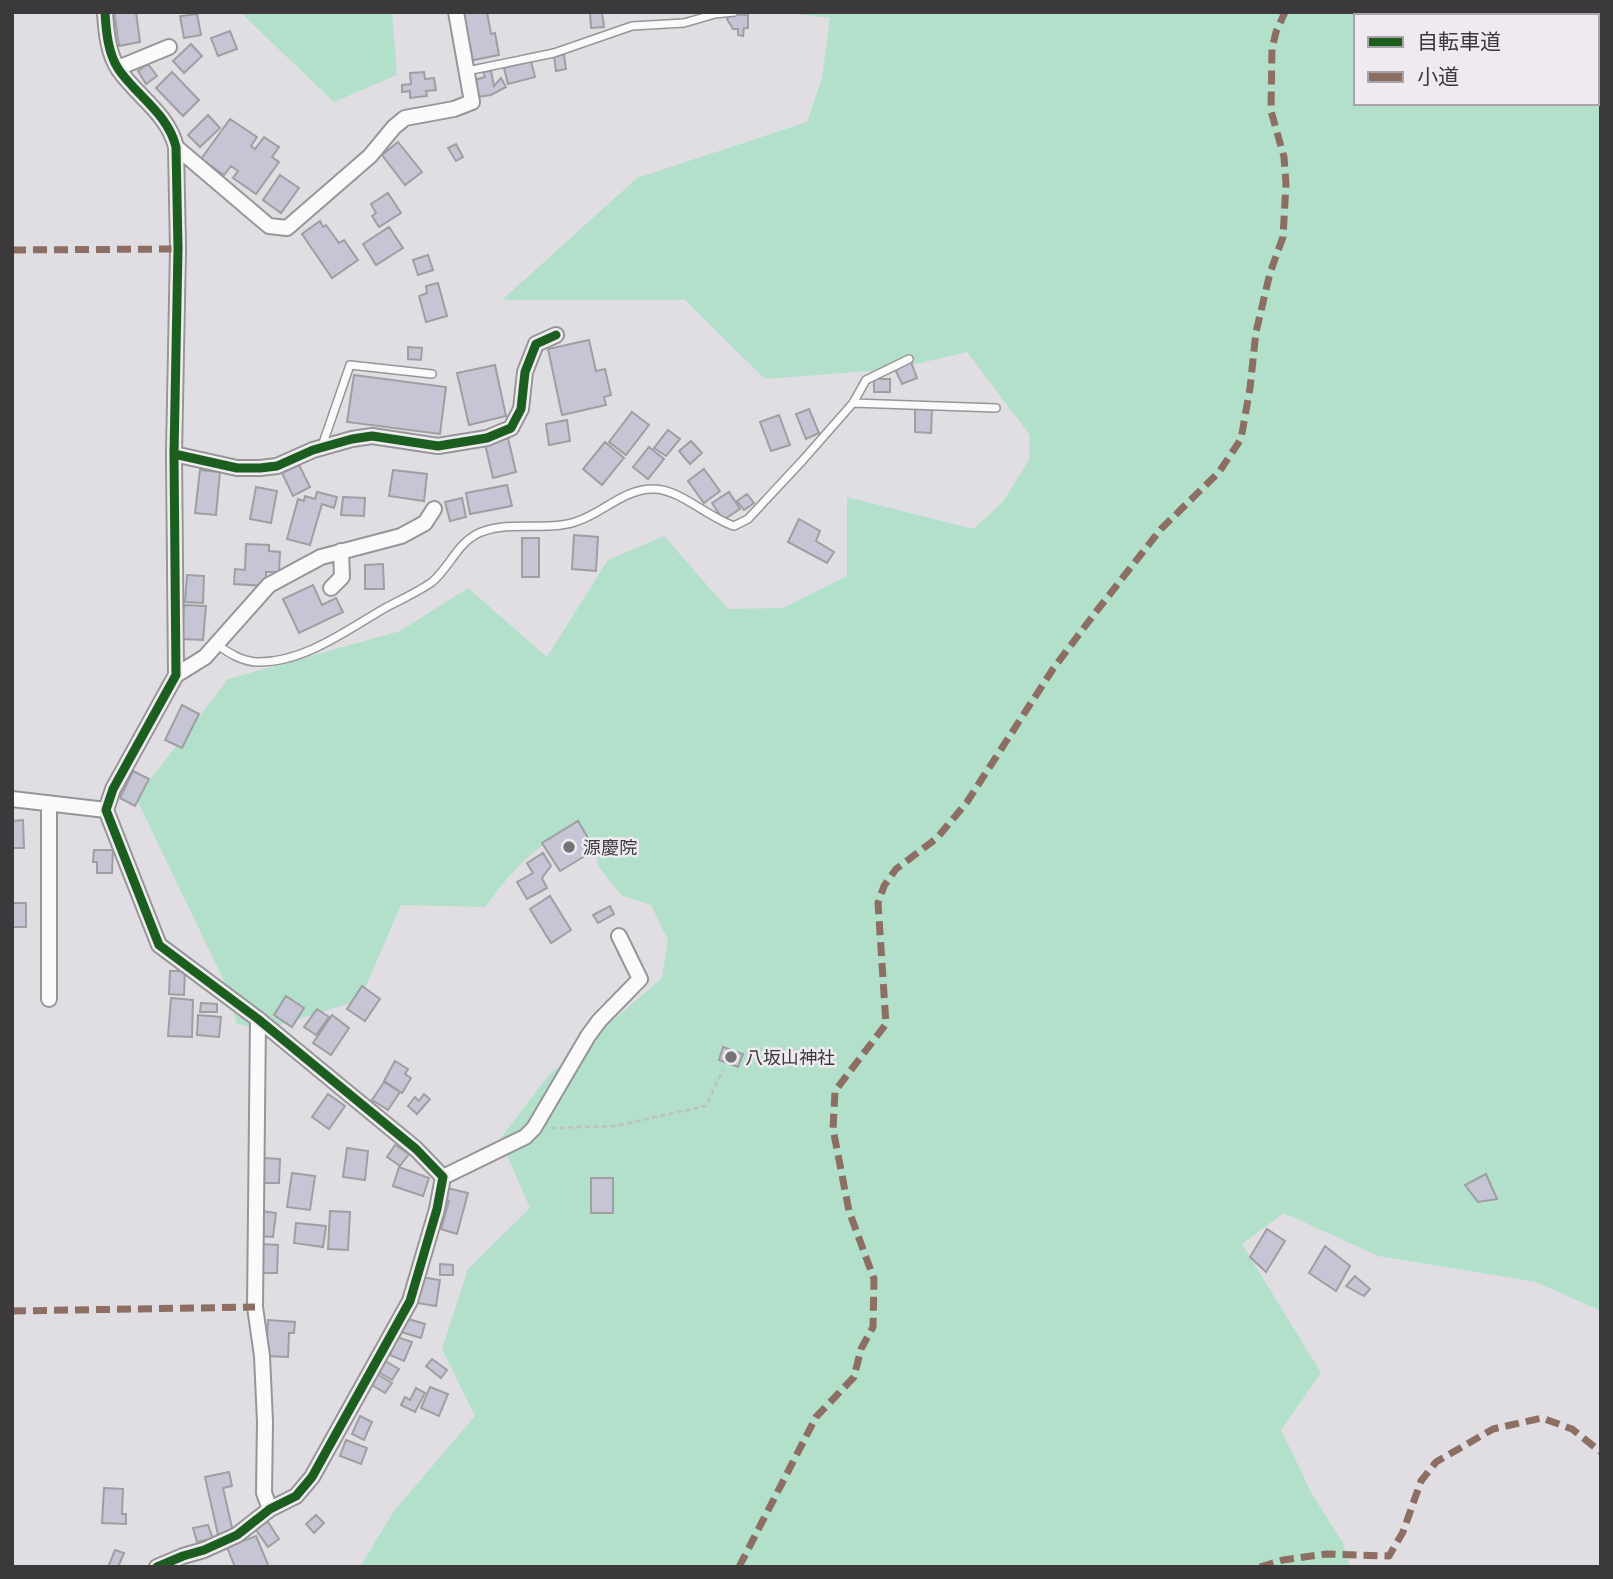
<svg xmlns="http://www.w3.org/2000/svg" width="1613" height="1579" font-family="'Roboto Condensed','Noto Sans JP',sans-serif">
<rect width="100%" height="100%" fill="#e0dee2"/>
<path fill="#b3e0cb" fill-rule="evenodd" d="M240,12H392L397,75L334,102Z
M780,12H1601V1311L1536,1282L1378,1256L1284,1213L1242,1244L1321,1373L1281,1430L1313,1496L1343,1543L1350,1567H360L394,1511L475,1416L442,1349L468,1269L530,1208L500,1139L548,1076L662,978L668,940L651,905L622,896L598,866L595,850L578,822C534,848 515,866 485,907L401,905L360,1000L263,1030L237,1024L226,985L136,798L228,679L400,631L468,588L547,657L608,560L664,536L728,609L783,608L847,576V497L973,529L1002,503L1029,460L1030,435L967,352L895,369L765,379L685,300H502L637,178L807,122L822,78L830,18ZM1356,16H1597V103H1356Z"/>
<path fill="#c6c5d5" stroke="#9f9ea1" stroke-width="2" d="M114,12H136L140,42L119,46Z
M459,12H487L491,34L495,33L499,55L469,61Z
M590,12H602L604,27L591,28Z
M197,14L201,35L184,38L180,16Z
M730,14L748,15V28H744L743,36L738,35V29H733L727,19Z
M230,31L237,49L218,56L211,38Z
M191,44L202,56L184,73L173,61Z
M564,55L566,69L556,71L554,56Z
M531,61L535,77L508,84L504,68Z
M148,64L157,76L146,84L138,71Z
M491,71L494,86L501,78L506,87L491,95L477,97L474,80L485,77L483,72Z
M172,72L199,100L183,116L156,88Z
M424,72L425,79L434,78L436,90L426,91L427,96L410,98V91L402,92V85L411,84L410,73Z
M208,115L220,128L200,147L188,135Z
M230,119L257,137L251,146L255,149L264,137L279,147L272,157L279,162L256,194L233,178L238,171L231,166L224,175L201,159Z
M398,142L422,172L405,185L382,155Z
M456,144L463,157L456,161L448,148Z
M280,175L299,188L281,213L263,200Z
M388,193L401,213L379,227L372,216L376,213L371,204Z
M320,221L323,227L326,225L339,243L344,240L358,260L332,278L302,234Z
M389,227L403,248L376,265L363,244Z
M428,255L433,270L418,275L413,260Z
M438,283L447,316L426,322L419,296L427,293L426,286Z
M589,340L596,371L605,369L611,395L604,397L606,405L562,415L548,349Z
M408,347L422,348L421,360L408,359Z
M911,362L917,378L902,384L895,369Z
M495,365L506,416L469,425L457,373Z
M354,375L446,387L440,434L347,422Z
M874,379H890V392H874Z
M809,409L819,433L806,439L796,414Z
M915,409H932L931,433L915,432Z
M632,412L649,425L626,455L609,442Z
M779,415L790,445L771,451L760,422Z
M567,420L570,441L549,445L546,424Z
M668,430L680,439L666,456L654,448Z
M508,438L516,472L493,478L485,444Z
M691,441L702,453L690,464L679,451Z
M605,442L624,458L602,485L583,469Z
M649,447L664,459L648,479L633,467Z
M299,465L310,487L293,496L282,473Z
M704,469L720,491L704,503L688,481Z
M200,470L220,472L216,515L195,513Z
M393,470L427,474L424,501L389,496Z
M507,485L512,506L470,514L466,493Z
M256,487L277,491L271,523L250,519Z
M317,492L337,497L334,508L322,504L310,545L287,539L298,499L304,501L305,496L315,499Z
M729,492L740,509L723,520L712,503Z
M747,494L754,503L744,510L737,501Z
M343,497L365,498L364,516L341,515Z
M462,498L466,517L450,521L445,502Z
M799,519L820,531L816,541L834,552L827,563L788,542Z
M574,535L598,537L596,571L572,569Z
M522,538H539V577H522Z
M246,544L269,545V551L280,552L279,572H266V586L234,584L235,569L245,570Z
M383,564L384,589H365V565Z
M187,575L204,576L203,603L185,602Z
M313,585L322,605L336,598L343,612L299,633L283,599Z
M184,605L206,606L203,640L182,639Z
M182,705L199,714L182,748L165,740Z
M133,771L149,779L135,806L120,798Z
M23,820L24,848H12V821Z
M578,821L595,850L560,871L542,843Z
M94,850H113L112,873H97V862H93Z
M543,853L551,866L542,878L547,888L527,899L517,882L533,873L527,863Z
M550,896L571,930L551,943L530,909Z
M12,903H26V927H12Z
M610,906L614,914L598,923L593,915Z
M170,971H185L184,995L169,994Z
M362,986L380,999L365,1021L347,1009Z
M286,996L304,1008L292,1027L274,1015Z
M171,998L193,1000L192,1037L168,1036Z
M201,1003L217,1004V1012H200Z
M317,1009L329,1017L316,1035L304,1027Z
M198,1015L221,1017L219,1037L197,1035Z
M332,1015L349,1028L331,1055L313,1043Z
M723,1047L743,1054L738,1067L719,1060Z
M395,1061L408,1069L405,1074L411,1078L402,1093L384,1081Z
M384,1082L400,1092L388,1110L372,1100Z
M328,1094L345,1106L329,1129L312,1117Z
M424,1094L430,1099L417,1114L408,1106L415,1097L419,1101Z
M395,1145L409,1154L400,1166L387,1157Z
M347,1148L368,1151L365,1180L343,1177Z
M264,1158L280,1159L279,1183H263Z
M399,1167L429,1178L423,1196L393,1186Z
M292,1173L315,1176L310,1210L287,1207Z
M1486,1174L1497,1199L1478,1202L1465,1185Z
M591,1178H613V1213H591Z
M447,1188L468,1193L457,1234L441,1229L449,1201L444,1200Z
M262,1211L276,1213L273,1237L259,1236Z
M330,1211L350,1212L348,1250L328,1249Z
M296,1223L326,1226L323,1247L294,1243Z
M1267,1229L1285,1241L1266,1272L1250,1257Z
M261,1244L278,1245L277,1273H260Z
M1325,1246L1350,1266L1336,1291L1309,1273Z
M440,1264L453,1265V1275H440Z
M1355,1276L1370,1289L1364,1296L1346,1286Z
M421,1277L440,1280L436,1306L417,1303Z
M402,1317L425,1324L421,1338L398,1331Z
M268,1320L295,1322L294,1333H289L288,1357L266,1356Z
M397,1337L412,1342L404,1361L390,1355Z
M382,1359L399,1369L392,1380L375,1370Z
M432,1359L447,1370L441,1378L426,1366Z
M377,1374L392,1383L385,1393L370,1384Z
M430,1387L448,1394L439,1416L421,1408Z
M416,1388L425,1393L415,1412L401,1405L405,1397L410,1400Z
M360,1416L372,1422L364,1440L352,1434Z
M346,1440L367,1448L361,1464L340,1456Z
M229,1472L232,1486L223,1488L233,1532L218,1535L205,1477Z
M104,1488L123,1489L122,1514H126V1524L102,1523Z
M316,1515L324,1523L314,1533L306,1524Z
M266,1519L279,1539L268,1547L254,1527Z
M208,1525L213,1539L197,1542L193,1528Z
M256,1536L269,1567H235L227,1547Z
M115,1550L124,1553L118,1567H112L109,1565Z"/>
<g fill="none" stroke-linecap="round" stroke-linejoin="round">
<g stroke="#969597" stroke-width="10">
<path id="lane" d="M467,71L554,53L632,26L684,23L715,14L734,12
M853,403L996,408
M322,446L350,365L432,374
M216,644C229,653 242,662 259,662C305,662 347,630 385,608C400,600 418,592 432,582C449,568 456,546 475,535C504,519 544,532 575,522C602,514 623,489 653,489C678,488 709,518 734,526L748,519L803,460L853,403L866,380L909,359"/>
</g>
<g stroke="#969597" stroke-width="18">
<path id="street" d="M105,12C106,31 108,54 119,70C138,97 168,114 176,147L178,249L174,454L176,675L113,789L106,810L159,945L258,1019L416,1149L443,1177L437,1209L410,1301L312,1477L296,1496L270,1509L237,1535L204,1550L183,1556L157,1567
M118,68L169,47
M176,147L269,226L287,228L370,156L394,127L405,118L454,109L472,102L456,12
M174,454L237,468H260L277,466L313,450L352,439L372,436L438,446L487,438L511,428L521,409L525,372L536,344L556,335
M331,588L342,577L341,551
M176,675L205,657L269,585L321,557L401,536L425,523L434,509
M12,799L106,810
M49,803V999
M258,1019L255,1307L262,1356L265,1422L264,1493L270,1509
M443,1177L525,1137L534,1128L588,1036L599,1021L640,979L619,936"/>
</g>
<path stroke="#c0bfc0" stroke-width="2.5" stroke-dasharray="5 3.5" stroke-linecap="butt" d="M551,1128L615,1126L706,1106L723,1070"/>
<use href="#lane" stroke="#fafafb" stroke-width="7"/>
<use href="#street" stroke="#fafafb" stroke-width="14"/>
<path stroke="#8d6e63" stroke-width="7" stroke-dasharray="14 7" stroke-linecap="butt" d="M12,250L178,249
M12,1311L255,1307
M739,1567L816,1417L854,1377L861,1349L873,1327L874,1279L849,1211L833,1129L835,1091L886,1024L878,903L884,886L896,869L937,838L967,802L1053,669L1095,613L1161,529L1219,472L1241,439L1250,388L1256,332L1270,273L1283,237L1286,184L1284,157L1271,111L1272,49L1276,32L1285,12
M1260,1567L1283,1560L1326,1554L1389,1556L1403,1532L1421,1481L1436,1462L1493,1429L1542,1418L1572,1429L1601,1452"/>
<g stroke="#efeaf0" stroke-width="13">
<path id="cycleway" d="M105,12C106,31 108,54 119,70C138,97 168,114 176,147L178,249L174,454L176,675L113,789L106,810L159,945L258,1019L416,1149L443,1177L437,1209L410,1301L312,1477L296,1496L270,1509L237,1535L204,1550L183,1556L157,1567
M174,454L237,468H260L277,466L313,450L352,439L372,436L438,446L487,438L511,428L521,409L525,372L536,344L556,335"/>
</g>
<use href="#cycleway" stroke="#1b5e20" stroke-width="9"/>
</g>
<g fill="#757376" stroke="#efeaf0" stroke-width="2.5">
<circle cx="569" cy="847" r="7"/>
<circle cx="731" cy="1057" r="7"/>
</g>
<g text-anchor="middle" dominant-baseline="central" stroke-width="5" stroke-linejoin="round" paint-order="stroke">
<g font-size="18" fill="#3b393c" stroke="#efeaf0" text-anchor="start">
<text x="583" y="847">源慶院</text>
<text x="745" y="1057">八坂山神社</text>
</g>
</g>
<rect width="1613" height="1579" fill="none" stroke="#3b393c" stroke-width="28"/>
<rect x="1354" y="14" width="245" height="91" fill="#efeaf0" stroke="#a7a3a8" stroke-width="2"/>
<rect x="1368" y="37" width="35" height="10" fill="#1b5e20" stroke="#a7a3a8" stroke-width="2"/>
<text x="1417" y="49" font-size="21" fill="#3b393c">自転車道</text>
<rect x="1368" y="72" width="35" height="10" fill="#8d6e63" stroke="#a7a3a8" stroke-width="2"/>
<text x="1417" y="84" font-size="21" fill="#3b393c">小道</text>
</svg>
